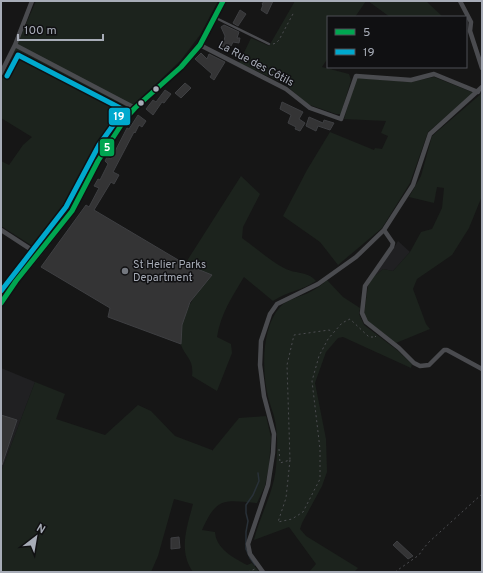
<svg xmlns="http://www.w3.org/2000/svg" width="483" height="573" font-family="Overpass,sans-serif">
<rect width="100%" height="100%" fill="#161616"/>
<path fill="#202022" d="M398,241L410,252L393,271L383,269L376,275L374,274L394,248Z
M1,368L35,382L1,472Z"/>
<path fill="#1c231d" d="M36,1H218L200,35L181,60L129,110L110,134L58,224L37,249L1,226V161L9,165L23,145L32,137L1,118V81Z
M295,1H366L355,17H328V58L322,67L349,74L351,80L341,114H336L307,104L285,84L239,63L251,38L269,46Z
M368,1H426L443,17H390Z
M434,77L474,93L428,132L410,183L382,228L338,265L320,242L283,216L307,170L330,132L374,150L375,148L382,149L388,136L381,133L386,121L344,119L355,82L358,78L411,82Z
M482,93V196L469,228L452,255L417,279L413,289L426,324L430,329L396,343L367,321L364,314L368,286L374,274L376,275L383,269L393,271L410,252L421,232L432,229L442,208L444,188L437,187L434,203L409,197L421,176L432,136Z
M241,176L260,194L243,227L242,238C256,248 269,260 284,268C294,274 308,271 316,281C303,290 286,292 273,301L244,277C232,297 221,313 217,337L231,344L232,353L217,391L192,376C194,359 186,358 181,345C180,341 181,336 181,332C183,309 197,293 211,275L185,264Z
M327,280L343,297L360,308L359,314L364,325L397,350L412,364L411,368L343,337L338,338L326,352L315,383L326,439L327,472L322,486L302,523L300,529L306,536L358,568L354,572H309L316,564L289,527L254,540C260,515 274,492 276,467C277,454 278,440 276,427C275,415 269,404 267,392C262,367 262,327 280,307C287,299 301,297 310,292C316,289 322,285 327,280Z
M35,382L65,394L56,419L105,435L138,405L151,411L175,436L212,450V451L239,418L266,416L271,437L269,466L265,486L257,503C223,500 217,497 202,530L215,532C216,549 234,558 247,565L252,563L259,572H193C178,551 187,527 193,504L174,499L158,556L151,572H1V472Z"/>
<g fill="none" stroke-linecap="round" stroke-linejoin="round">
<path stroke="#293138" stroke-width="1.5" d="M255,565L250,558L246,549V532L248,521L246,513V505L253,495L259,481L258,473"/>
</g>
<path fill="#343435" stroke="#3e3f42" d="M264,1H273L267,14L261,10L263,5L262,4Z
M240,10L246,14L238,26L233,23Z
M224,25L239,32L237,38H240L239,43L233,42L231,46L229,45L224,50L220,46L224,41L225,36L221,27Z
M201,53L207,59L209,54L225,62L214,80L210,77L212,74L195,59Z
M185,83L191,88L181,98L175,93Z
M165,90L171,94L164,103L162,102L153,115L146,109L153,100L156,102Z
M282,102L303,112L299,119L305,123L300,131L295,129L296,127L288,123L291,115L280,109Z
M138,115L146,121L142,127L139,125L135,133L134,132L113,172L119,175L114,184L111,182L94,210L185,264L212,275L190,302L182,325L181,344L108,317L110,308L41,267L86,205L89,207L99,188L94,186L98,179L100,180L108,164L105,161L107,157L111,159L127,128L129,129Z
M309,117L323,123L324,120L334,123L330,130L318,126L316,131L306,126Z
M1,415L17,420L2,465H1Z
M179,537L180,548L171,549V538Z
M397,541L413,556L408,559L393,545Z"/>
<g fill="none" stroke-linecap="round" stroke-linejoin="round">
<path stroke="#4c4d51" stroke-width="1" stroke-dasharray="2 3" stroke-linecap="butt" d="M273,44L276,43L279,40L294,12
M279,449L280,463L290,460L287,365L294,335L329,330L333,332
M290,460L286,498L278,522L292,519L303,512L320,479V449L312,381L319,356L328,339L342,323L350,319L369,337H376L375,336
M248,572L255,569
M395,572L419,555L423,549L429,542L482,494"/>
<path stroke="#4a4b4f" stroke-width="2.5" d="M216,18L269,44"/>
<path stroke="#4a4b4f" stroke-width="4.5" d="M460,1L471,22L470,31L482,68
M15,45L135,108
M200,45L286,89L310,108L341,119L356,76L411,80L434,74L478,92
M1,73L15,45L32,1
M1,230L38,254
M384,230L393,243L392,247L365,286L362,313L366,322L399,348L414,363L420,366L429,365L444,350H447L482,369
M263,572L250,554L248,544L268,485L273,453L274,434L264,396L260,365L261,341L270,314L277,304L318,284L356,257L384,230L413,185L430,134L482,87"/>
<path stroke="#4c4e51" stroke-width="7" d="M1,303L16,281L38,254L72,211L98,161L125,119L135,108L181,67L200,45L223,1"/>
<g stroke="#101012" stroke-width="8">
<path id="bus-1" d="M1,303L16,281L72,211L98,161L125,119L135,108L181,67L200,45L223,1"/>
</g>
<g stroke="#101012" stroke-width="8">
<path id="bus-2" d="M1,291L66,207L99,145L124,110L18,55L7,76"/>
</g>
<use href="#bus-1" stroke="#00a651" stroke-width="5"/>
<use href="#bus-2" stroke="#00a9ce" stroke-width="5"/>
</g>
<g fill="#a7acb7" stroke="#101012" stroke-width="1.5">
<circle cx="156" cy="89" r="3.5"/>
<circle cx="141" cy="103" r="3.5"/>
</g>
<circle fill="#74787f" stroke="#101012" stroke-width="1.5" cx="125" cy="271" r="4"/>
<g text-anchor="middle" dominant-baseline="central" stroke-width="3" stroke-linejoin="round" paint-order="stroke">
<g font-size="11" fill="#a7acb7" stroke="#101012">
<text transform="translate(256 64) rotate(28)">La Rue des Côtils</text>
</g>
<g font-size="11" fill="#a7acb7" stroke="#101012" text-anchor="start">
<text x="133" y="265">St Helier Parks<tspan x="133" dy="13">Department</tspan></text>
</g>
</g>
<g stroke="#101012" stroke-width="1.5">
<rect x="108" y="107" width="23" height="19" rx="4" fill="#00a9ce"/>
<rect x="99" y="138" width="16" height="19" rx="4" fill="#00a651"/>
</g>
<g font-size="11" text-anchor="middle" font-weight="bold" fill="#fff">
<text x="119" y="120">19</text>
<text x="107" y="151">5</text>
</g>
<rect width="483" height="573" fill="none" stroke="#a7acb7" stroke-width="4"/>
<rect x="327" y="16" width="140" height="52" fill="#101012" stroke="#4c4e54"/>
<rect x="335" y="29" width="20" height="6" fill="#00a651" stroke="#4c4e54"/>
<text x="363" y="36" font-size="12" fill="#a7acb7">5</text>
<rect x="335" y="49" width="20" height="6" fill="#00a9ce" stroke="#4c4e54"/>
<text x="363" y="56" font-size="12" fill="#a7acb7">19</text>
<g transform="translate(36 537) rotate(31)" stroke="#101012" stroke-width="3" paint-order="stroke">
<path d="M0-3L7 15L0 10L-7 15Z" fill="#a7acb7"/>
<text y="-6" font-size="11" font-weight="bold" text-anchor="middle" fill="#a7acb7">N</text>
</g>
<path d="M18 34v6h85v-6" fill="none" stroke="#a7acb7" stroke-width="2"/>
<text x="24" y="34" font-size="12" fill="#a7acb7" stroke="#101012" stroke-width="3" paint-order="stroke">100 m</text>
</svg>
